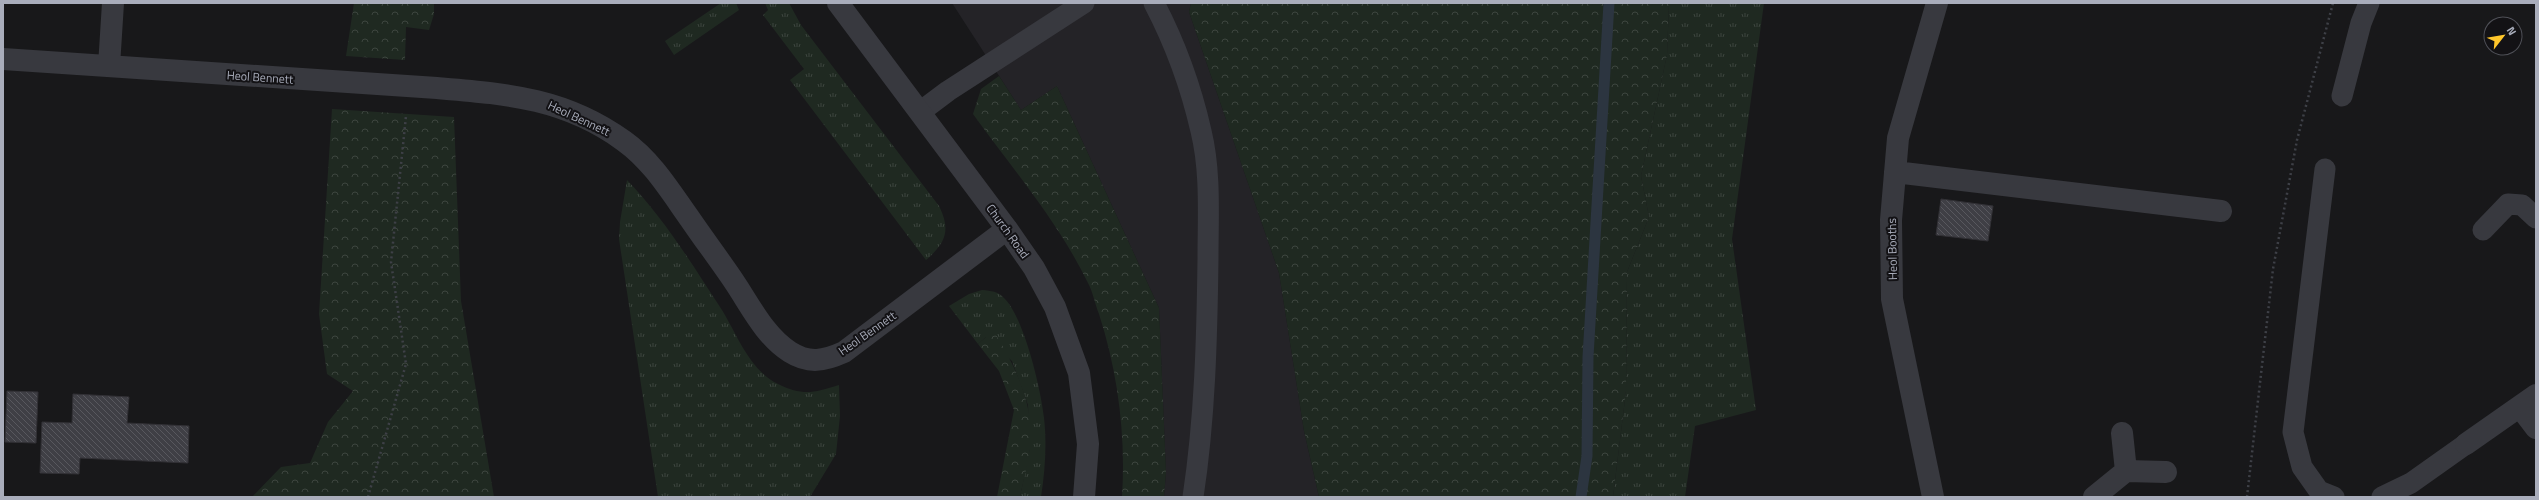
<svg xmlns="http://www.w3.org/2000/svg" width="2539" height="500" font-family="'Titillium Web',sans-serif">
<defs>
<pattern id="grass-tufts" width="24" height="20" patternUnits="userSpaceOnUse"><rect width="24" height="20" fill="#1f2921"/><path d="M3 7l-1-3M5 7V3M7 7l1-3M15 17l-1-3M17 17v-4M19 17l1-3" fill="none" stroke="#3d453f"/></pattern>
<pattern id="forest-crowns" width="20" height="18" patternUnits="userSpaceOnUse"><rect width="20" height="18" fill="#1f2921"/><path d="M2 6a3 3 0 1 1 6 0M12 15a3 3 0 1 1 6 0" fill="none" stroke="#3d453f"/></pattern>
<pattern id="building-back-hatch" width="6" height="6" patternUnits="userSpaceOnUse"><rect width="6" height="6" fill="#3f3f45"/><path d="M-1 5l2 2M0 0l6 6M5-1l2 2" fill="none" stroke="#58585e"/></pattern>
</defs>
<rect width="100%" height="100%" fill="#18181a"/>
<path fill="#242327" d="M952,3H1191L1189,12L1279,273L1304,431L1319,497H1164L1166,472L1159,308L1057,86L1021,110Z"/>
<path fill="url(#grass-tufts)" d="M721,3H736L739,10L674,55L665,41Z
M765,3H789L801,25L939,206C951,230 946,243 926,260L790,80L804,69L763,15L768,10Z
M1669,3H1764L1732,239L1756,410L1695,426L1685,497H1613L1626,391L1627,272L1649,217L1641,176L1667,55Z
M627,180C663,217 692,264 720,307C737,333 748,369 778,384C802,396 814,393 839,385L840,416L836,454L810,497H658L619,239L620,222Z
M982,290C991,291 998,291 1004,298C1024,317 1041,390 1044,418C1047,444 1045,471 1041,497H1020L1030,448L1028,405L1012,361L986,337L978,344L949,306L969,294Z"/>
<path fill="url(#forest-crowns)" d="M354,3H434V14L429,30L406,27L405,60L346,56Z
M1191,3H1669L1667,55L1641,176L1649,217L1627,272L1626,391L1613,497H1319L1304,431L1279,273L1189,12Z
M999,76L1021,110L1057,86L1159,308L1166,472L1164,497H1122C1126,435 1118,373 1099,314C1095,304 1093,292 1088,283C1059,223 1012,168 973,114L981,89Z
M332,109L454,117L461,301L494,497H252L281,467L310,463L328,422L353,391L327,374L319,314Z
M996,335C1017,369 1035,408 1030,449C1028,465 1023,481 1020,497H997L1014,410L999,371L978,344L986,337Z"/>
<g fill="none" stroke-linecap="round" stroke-linejoin="round">
<path stroke="#2c3540" stroke-width="11" d="M1581,497L1587,456L1588,357L1609,3"/>
</g>
<path fill="url(#building-back-hatch)" stroke="#323136" d="M1941,199L1993,206L1988,241L1936,235Z
M7,391L38,392L36,443L5,442Z
M73,394L129,397L127,423L189,426L188,463L80,458L79,474L40,473L42,422L72,423Z"/>
<g fill="none" stroke-linecap="round" stroke-linejoin="round">
<path stroke="#3e4047" stroke-width="2.5" stroke-dasharray="2 3" stroke-linecap="butt" d="M368,497L406,364L391,262L406,116
M2247,497L2273,269L2297,140L2333,3"/>
<path stroke="#38393f" stroke-width="21" d="M1154,3C1175,43 1191,87 1201,131C1211,172 1208,216 1208,258C1207,338 1205,418 1193,497
M2342,96L2361,23L2369,3
M920,112L948,91L1084,3
M2325,169L2293,432L2302,467L2319,491L2334,497
M2483,230L2508,204L2522,205L2536,218
M2382,497L2411,483L2466,444"/>
<path stroke="#38393f" stroke-width="22" d="M838,3L1007,229L1034,268L1055,307L1079,373L1088,444L1084,497
M3,59L437,88C507,94 565,98 624,141C652,161 670,191 690,219C705,241 721,262 735,283C751,307 765,336 790,352C809,364 824,361 844,352L1007,229
M109,66L113,3
M1895,172L2221,211
M2520,407L2536,428
M2122,433L2126,471L2166,472
M2466,444L2536,395
M1933,497L1892,299L1891,220L1898,138L1937,3
M2094,497L2126,471"/>
</g>
<g text-anchor="middle" dominant-baseline="central" stroke-width="4" stroke-linejoin="round" paint-order="stroke">
<g font-size="12" fill="#a9adbb" stroke="#131215">
<text transform="translate(260 77) rotate(4)">Heol Bennett</text>
<text transform="translate(579 118) rotate(25)">Heol Bennett</text>
<text transform="translate(1008 231) rotate(54)">Church Road</text>
<text transform="translate(1892 249) rotate(-91)">Heol Booths</text>
<text transform="translate(867 333) rotate(-35)">Heol Bennett</text>
</g>
</g>
<rect width="2539" height="500" fill="none" stroke="#a9adbb" stroke-width="8"/>
<g transform="translate(2503 36) rotate(59)"><circle r="19" fill="#131215" stroke="#4f5057"/>
<path d="M0-3L7 15L0 10L-7 15Z" fill="#ffc72b"/>
<text y="-6" font-size="11" font-weight="bold" text-anchor="middle" fill="#a9adbb">N</text>
</g>
</svg>
